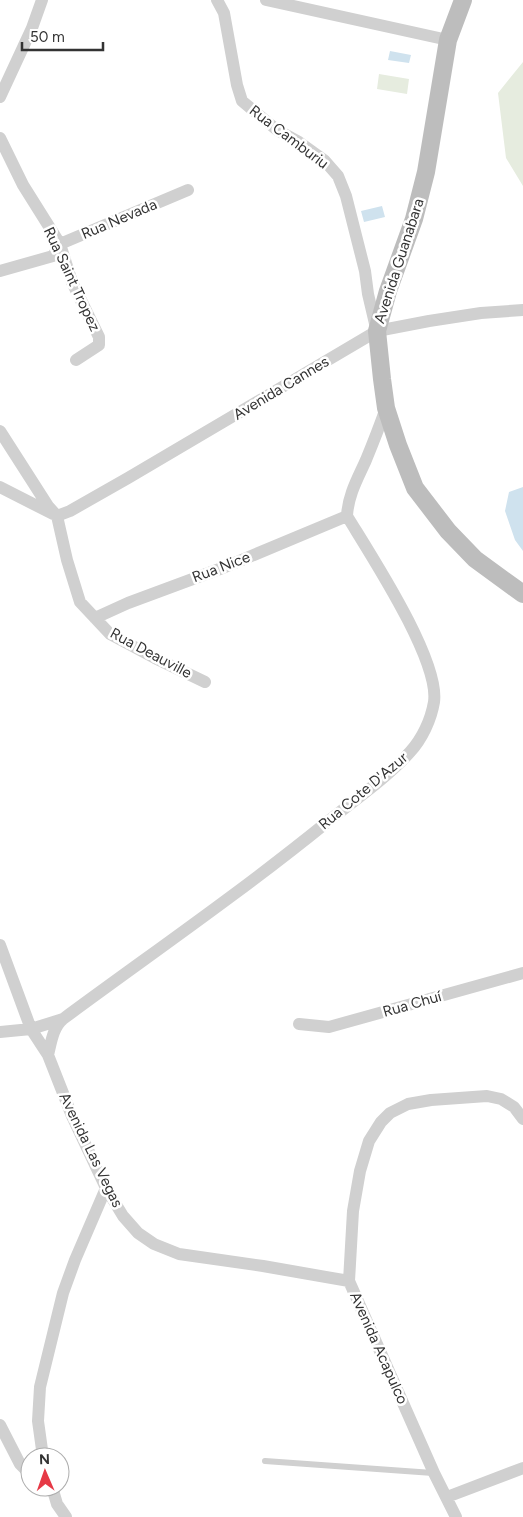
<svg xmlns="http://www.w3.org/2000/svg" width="523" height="1517" font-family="Figtree,sans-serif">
<rect width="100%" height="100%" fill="#fff"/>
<path fill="#e6ecdf" d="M523,62V186L506,158L498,93Z
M379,74L409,79L407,94L377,89Z"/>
<path fill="#cfe2ee" d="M390,51L411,55L409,63L388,60Z
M382,206L385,217L364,222L361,211Z
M523,487V551L515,540L505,511L509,492Z"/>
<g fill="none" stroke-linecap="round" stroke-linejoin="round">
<path stroke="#d0d0d0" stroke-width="6" d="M265,1461L433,1473"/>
<path stroke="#d0d0d0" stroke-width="12" d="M217,0L224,13L237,85L242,101L277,130L299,142L324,160L338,176L346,196L365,271L368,294L376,328
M266,0L448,40
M0,97L32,28L42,0
M0,138L23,185L60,244L72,282L99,337V345L76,360
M0,271L53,256L60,244L188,190
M0,431L48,506L57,516L67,560L80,602L110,634L155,658L205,682
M0,487L53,514
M57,516L70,511L128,478L377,331L429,321L481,313L523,310
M95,618L128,603L225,567L347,516
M0,945L31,1029L48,1055L72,1116L106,1188L123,1216L138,1233L154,1244L179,1254L263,1266L349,1281
M299,1024L329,1027L523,973
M0,1032L31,1029L63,1019C151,954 241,892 326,823C353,801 387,778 410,752C422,739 431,720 434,702C440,660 370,554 347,516C348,495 358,478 366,460C373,443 380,425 386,408
M48,1055C51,1043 53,1027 63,1019
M0,1425L20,1464L30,1474
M43,1457L38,1421L40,1387L63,1293L75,1260L106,1188
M52,1487L57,1504L66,1517
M447,1497L523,1468
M456,1517L434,1473L349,1281L353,1211L360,1171L369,1141L381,1122L390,1113L408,1104L431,1100L487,1096L501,1099L514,1107L523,1119"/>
<path stroke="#bdbdbd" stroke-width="18" d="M463,0L448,40L426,172L414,219L388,291L377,331L382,379L386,408L398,445L415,488L448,531L475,559L523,594"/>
</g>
<g text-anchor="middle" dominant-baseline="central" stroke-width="5" stroke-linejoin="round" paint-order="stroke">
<g font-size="15" fill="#333" stroke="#fff">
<text transform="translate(289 137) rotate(37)">Rua Camburiu</text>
<text transform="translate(119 219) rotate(-23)">Rua Nevada</text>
<text transform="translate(399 261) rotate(-72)">Avenida Guanabara</text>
<text transform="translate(72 279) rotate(65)">Rua Saint Tropez</text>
<text transform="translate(281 388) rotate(-31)">Avenida Cannes</text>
<text transform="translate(221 567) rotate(-21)">Rua Nice</text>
<text transform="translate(151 653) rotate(28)">Rua Deauville</text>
<text transform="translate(363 791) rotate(-40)">Rua Cote D'Azur</text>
<text transform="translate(412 1004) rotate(-16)">Rua Chuí</text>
<text transform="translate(91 1150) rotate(64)">Avenida Las Vegas</text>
<text transform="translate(379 1348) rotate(66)">Avenida Acapulco</text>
</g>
</g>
<g transform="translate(45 1472) rotate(358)"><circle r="24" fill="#ffffff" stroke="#adadad"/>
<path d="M0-4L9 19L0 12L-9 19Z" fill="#e63946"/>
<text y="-8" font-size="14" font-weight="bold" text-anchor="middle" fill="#333333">N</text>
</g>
<path d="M22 42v8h81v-8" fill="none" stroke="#333333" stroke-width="2.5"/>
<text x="30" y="42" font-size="15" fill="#333333" stroke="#ffffff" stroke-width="4" paint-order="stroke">50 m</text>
</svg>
